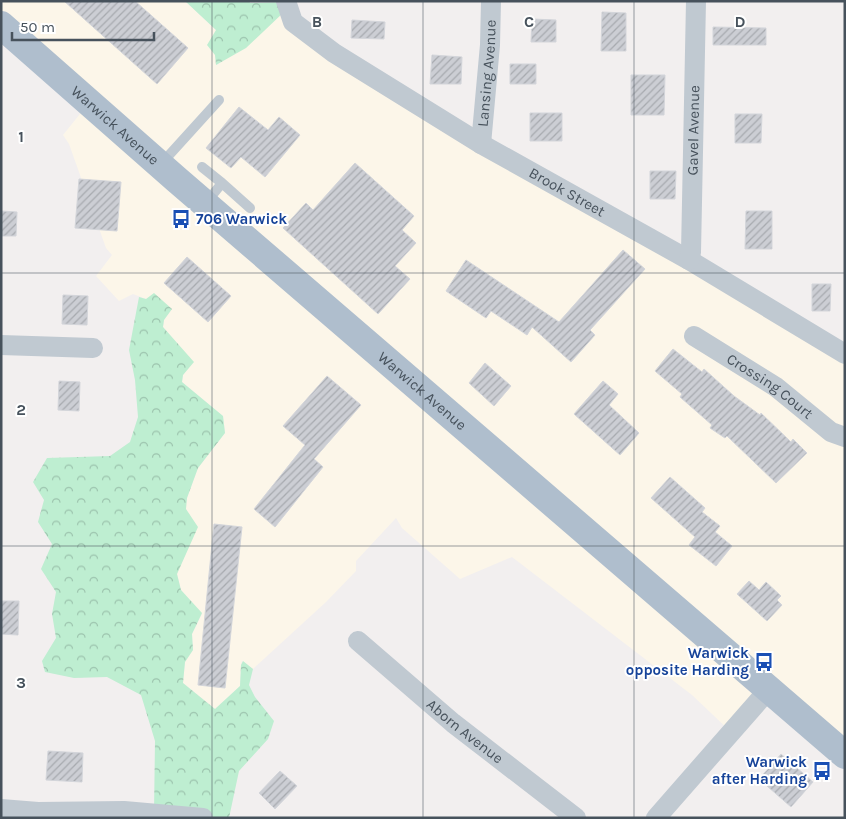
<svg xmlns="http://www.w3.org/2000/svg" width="846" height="819" font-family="Karla,sans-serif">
<defs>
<pattern id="forest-crowns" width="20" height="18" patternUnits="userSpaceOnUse" patternTransform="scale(1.25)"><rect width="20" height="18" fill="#beeed1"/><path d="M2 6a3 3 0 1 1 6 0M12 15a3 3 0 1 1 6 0" fill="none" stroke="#9cc3ad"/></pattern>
<pattern id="building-hatch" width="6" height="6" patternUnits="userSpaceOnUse" patternTransform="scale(1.25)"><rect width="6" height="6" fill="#ccced4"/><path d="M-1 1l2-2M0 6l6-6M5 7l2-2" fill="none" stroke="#a7aaaf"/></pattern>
</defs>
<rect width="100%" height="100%" fill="#f2efef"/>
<path fill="#fcf6e9" d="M1,1H185L216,30L215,55L217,65L284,11L285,17L845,354V755L770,693L732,733L692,695L512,557L460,579L402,528L396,518L356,561V571L326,602L253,669L242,661L241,665L240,686L215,709L183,683L185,662L193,650L192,634L202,614L181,590L177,574L197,527L185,509L187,498L198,468L225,433L223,416L182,382L183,375L193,362L163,327L164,320L172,309L133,294L119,301L96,276L112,255L106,248L69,144L63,135L88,104L1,26Z"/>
<path fill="url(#forest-crowns)" d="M185,1H249L250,3L285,2L284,12L246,48L216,65L215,55L207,45L216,30Z
M154,293L172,309L164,320L163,327L194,362L183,375L182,382L223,416L225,433L198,468L187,498L186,509L198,527L177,574L181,590L202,613L192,634L193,650L185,662L183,683L215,709L240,686L241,665L243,661L253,669L249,685L255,697L274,721L268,739L239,771L229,818H17L154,813L155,741L141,695L107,677L74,678L45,672L42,661L56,638L52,614L56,592L41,569L52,544L38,522L44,500L33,482L47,458L110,456L130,442L138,417L135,380L129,350L139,297L146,299Z"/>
<path fill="url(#building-hatch)" stroke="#d3d5da" d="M64,1H135L188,48L157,84Z
M602,12L626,13V51H601Z
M532,19L556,20V42H531Z
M352,20L385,22L384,39L351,38Z
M713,27L766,28V45H713Z
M432,55L462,57L461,84H430Z
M510,64H536V84H510Z
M631,75H665L664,115H631Z
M239,107L268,130L279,117L300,135L265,177L241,157L231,168L206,148Z
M530,113H562V141H530Z
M735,114H762L761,143H735Z
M355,163L414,216L402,230L416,243L395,266L410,279L378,314L283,228L306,203L313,210Z
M650,171H676L675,199H650Z
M79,179L121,182L117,231L75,228Z
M1,211L17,212L16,236H1Z
M746,211H772V249H745Z
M623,250L645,269L590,330L595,335L571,362L532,327L527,335L491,311L486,318L446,291L466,260L559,322Z
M187,257L231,296L208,322L164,283Z
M812,284H831L830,311H812Z
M63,295L88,296L87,325L62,324Z
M673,349L702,372L704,369L734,396L760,415L761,413L791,442L793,439L807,453L776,483L727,436L725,438L710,428L712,425L680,397L682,394L655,371Z
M485,363L511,386L494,406L469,383Z
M327,376L361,405L314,459L323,467L275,527L254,509L305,445L283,426Z
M59,381L80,382L79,411L58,410Z
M603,381L618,394L609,405L639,433L620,455L574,414Z
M670,477L705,508L702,512L720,526L715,532L732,546L716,566L689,545L695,537L651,498Z
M214,524L242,527L225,688L198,685Z
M749,581L759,590L766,582L781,596L777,600L782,605L767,621L737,594Z
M1,601H19L18,635L1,634Z
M48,751L83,753L82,782L46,780Z
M781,754L813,782L791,807L759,779Z
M280,771L297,786L275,809L259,793Z"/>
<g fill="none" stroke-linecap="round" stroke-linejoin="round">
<path stroke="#c0c9d1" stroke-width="10" d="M161,164L219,100
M202,167L222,183L206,203
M222,183L250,208"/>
<g stroke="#c0c9d1" stroke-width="20">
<path id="s1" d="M286,1L293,22L334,53L481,144L689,260L845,354"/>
<path id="s2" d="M481,144L490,45L491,1"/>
<path id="s3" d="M689,260L691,252L696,1"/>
<path id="s4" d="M694,336L776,387L831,432L845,437"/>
<path d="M1,345L93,348"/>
<path id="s5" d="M358,641L453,723L576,818"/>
<path d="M1,809L38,812L124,811L203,818"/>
<path d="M656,818L769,689"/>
</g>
<path stroke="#afbecd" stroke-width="28" id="s6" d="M1,25L176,179L845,755"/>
</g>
<path fill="none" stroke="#47525c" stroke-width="1" stroke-opacity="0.55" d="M212,1V818M423,1V818M634,1V818M1,273H845M1,546H845"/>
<defs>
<g id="bus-bare" transform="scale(1.5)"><path d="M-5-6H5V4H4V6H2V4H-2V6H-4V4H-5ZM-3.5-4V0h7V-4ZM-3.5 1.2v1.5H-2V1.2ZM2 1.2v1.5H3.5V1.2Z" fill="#1a4fb4" stroke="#fff" stroke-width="2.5" paint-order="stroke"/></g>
</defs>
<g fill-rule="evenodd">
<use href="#bus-bare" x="181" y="219"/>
<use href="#bus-bare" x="764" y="662"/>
<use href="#bus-bare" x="822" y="771"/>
</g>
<g text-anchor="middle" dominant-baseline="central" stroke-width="4" stroke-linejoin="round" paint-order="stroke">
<g font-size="15" fill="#47525c" stroke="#fff">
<text stroke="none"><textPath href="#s2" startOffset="71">Lansing Avenue</textPath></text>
<text stroke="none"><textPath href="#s6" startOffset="152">Warwick Avenue</textPath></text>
<text stroke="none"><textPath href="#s3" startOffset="130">Gavel Avenue</textPath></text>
<text stroke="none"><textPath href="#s1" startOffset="345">Brook Street</textPath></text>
<text stroke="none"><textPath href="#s4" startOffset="91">Crossing Court</textPath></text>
<text stroke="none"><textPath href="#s6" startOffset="558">Warwick Avenue</textPath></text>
<text stroke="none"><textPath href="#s5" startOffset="140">Aborn Avenue</textPath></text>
</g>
<g font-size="15" font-weight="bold" fill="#164399" stroke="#fff" text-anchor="end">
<text x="196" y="219" text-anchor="start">706 Warwick</text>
<text x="749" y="653">Warwick<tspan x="749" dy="17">opposite Harding</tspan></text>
<text x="807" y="762">Warwick<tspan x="807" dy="17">after Harding</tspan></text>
</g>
</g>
<g font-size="16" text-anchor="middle" font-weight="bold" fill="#47525c" stroke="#fff" stroke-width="4" stroke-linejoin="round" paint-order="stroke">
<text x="317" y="27">B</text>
<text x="529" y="27">C</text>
<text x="740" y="27">D</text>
<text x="21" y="142">1</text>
<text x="21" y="415">2</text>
<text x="21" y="688">3</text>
</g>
<rect width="846" height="819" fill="none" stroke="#47525c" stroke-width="5"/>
<path d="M12 32v8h142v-8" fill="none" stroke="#47525c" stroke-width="2.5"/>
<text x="20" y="32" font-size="15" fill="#47525c" stroke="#ffffff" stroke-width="4" paint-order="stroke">50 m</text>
</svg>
